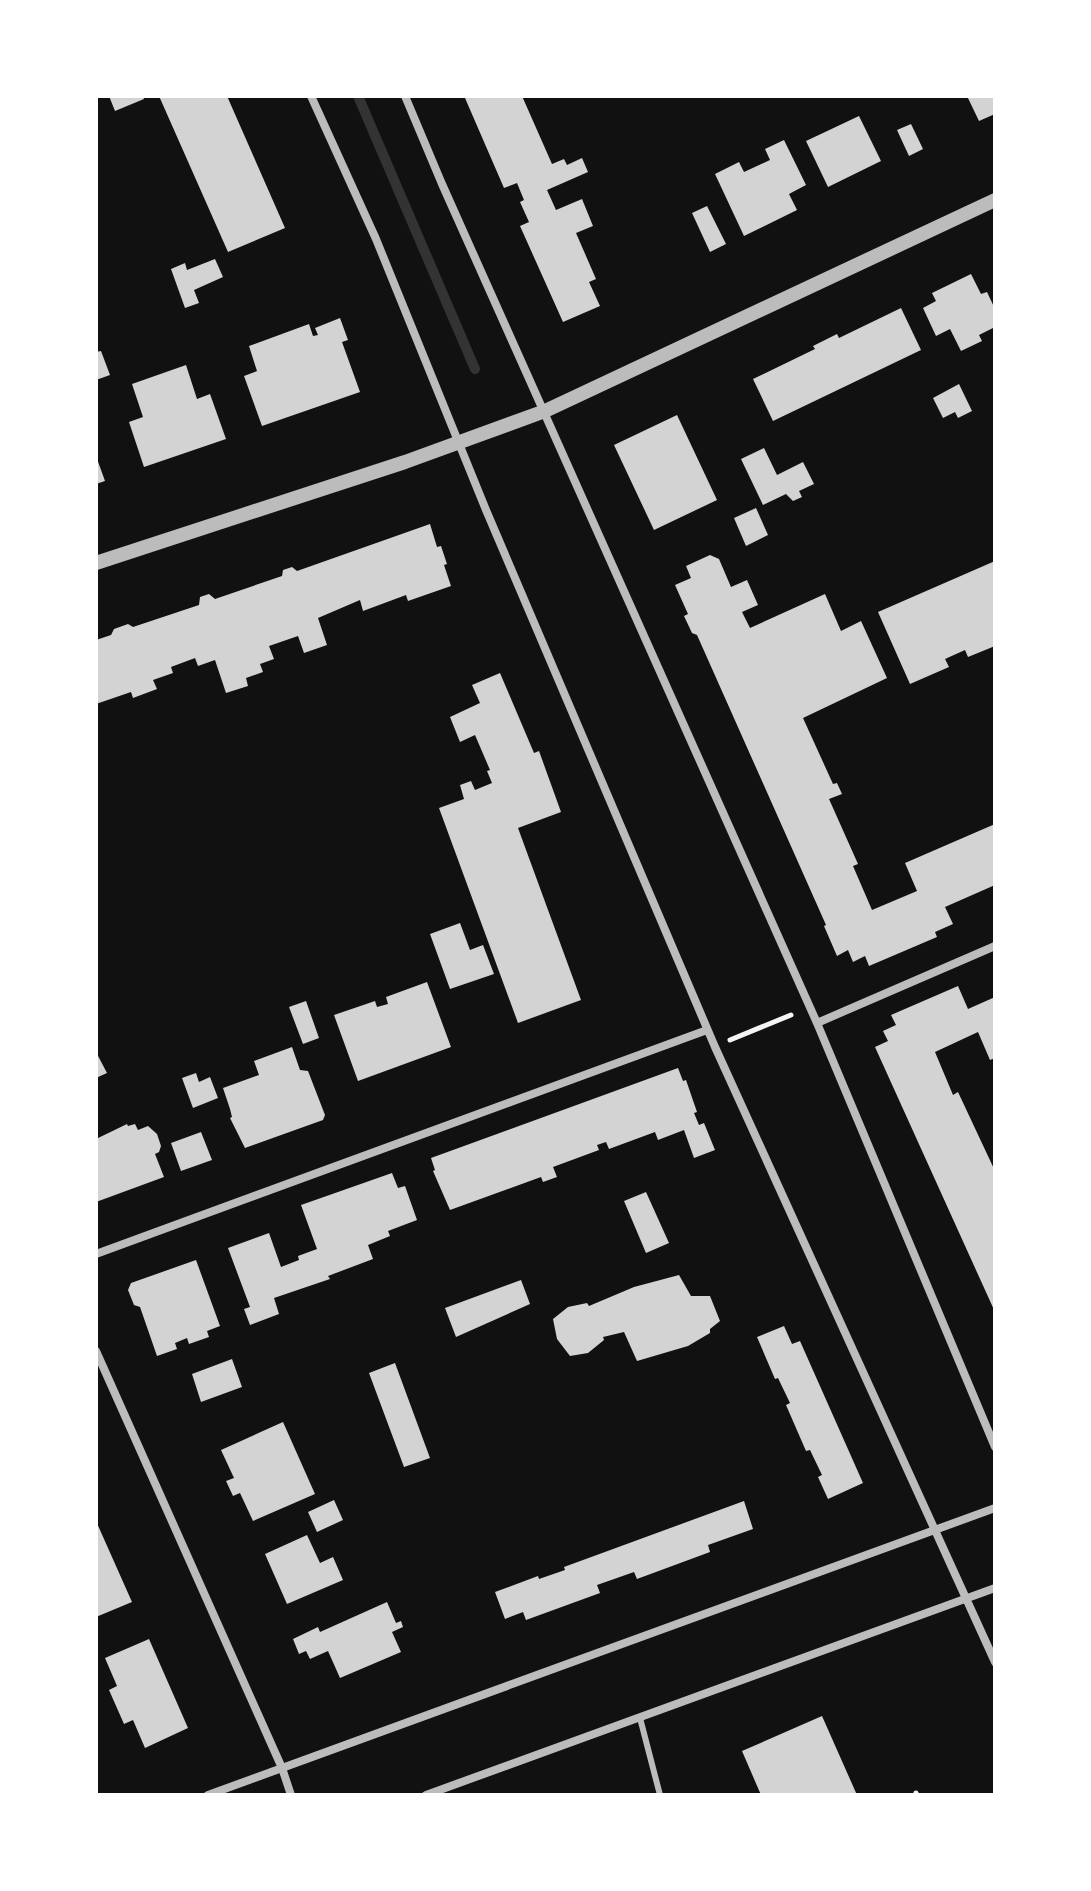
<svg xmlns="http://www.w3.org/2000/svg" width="1091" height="1891" font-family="Ubuntu,sans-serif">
<rect width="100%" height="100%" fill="#111"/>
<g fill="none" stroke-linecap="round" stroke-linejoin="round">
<path stroke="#333" stroke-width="10" d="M358,96L475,369"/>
</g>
<path fill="#d3d3d3" d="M109,96H143L144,99L115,111Z
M159,96H227L285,228L228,252Z
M468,96H522L552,164L564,159L567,165L582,158L588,172L547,190L556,210L582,199L593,226L576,233L596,279L589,282L600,306L563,322L520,226L529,222L520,202L524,200L517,183L504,188L465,98Z
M967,96H995V114L979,121Z
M859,116L881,161L828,187L806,141Z
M911,124L923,149L909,156L897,130Z
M784,140L806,185L789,194L797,210L744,236L715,174L739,162L744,172L770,160L765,149Z
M707,206L726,244L710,252L692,213Z
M215,259L223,277L194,290L199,303L185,308L171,269L185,263L187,270Z
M971,274L981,294L987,292L995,309V327L979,335L982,341L961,351L950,329L936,336L923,308L936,301L932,293Z
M901,308L921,350L773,421L753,379L815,349L813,346L837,334L839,338Z
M340,318L348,340L342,342L360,392L262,426L244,376L257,371L249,346L309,324L313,336L318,335L315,328Z
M101,351L110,375L96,380V352Z
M186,365L197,399L210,394L226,439L144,467L129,422L143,417L132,384Z
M959,384L972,411L958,418L955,412L943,418L933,398Z
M677,415L717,500L654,530L614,445Z
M764,448L777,475L803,462L814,484L799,491L802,497L793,501L786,494L763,505L741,459Z
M96,456L105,481L96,484Z
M756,508L768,535L746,546L734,518Z
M430,524L437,547L441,546L447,564L444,565L451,586L408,601L406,595L363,611L360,600L318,618L327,645L304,653L298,636L269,646L274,659L260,664L263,672L246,678L248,686L226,693L215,660L198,666L195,658L171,667L173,673L153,680L157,689L133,698L131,692L96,704V640L111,635L114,629L128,624L133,627L199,605L200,597L209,594L215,599L282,576L283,570L292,567L297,571Z
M710,555L719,559L731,587L747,580L758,605L742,612L750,628L825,594L841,631L861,621L887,678L803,718L833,784L837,783L842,794L829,799L858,864L853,866L872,910L917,891L905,863L995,824V885L945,907L953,924L935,932L937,937L869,966L865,956L853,962L848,950L837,956L824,926L826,925L697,635L692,633L684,616L688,614L675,585L691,578L686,566Z
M995,561V646L968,657L965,650L945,659L949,667L910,684L878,612Z
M500,673L534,753L539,751L561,812L518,828L581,1000L518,1023L439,808L464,799L460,785L471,781L475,790L492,783L487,771L490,770L475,735L460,742L450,717L480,703L472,685Z
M460,923L470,950L483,945L494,974L450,989L430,934Z
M427,982L451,1047L358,1081L334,1015L375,1001L377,1007L388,1004L386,997Z
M958,986L968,1009L995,997V1058L990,1060L978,1032L935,1052L953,1095L958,1092L995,1171V1312L875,1047L888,1041L883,1031L896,1025L891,1015Z
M306,1001L319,1038L303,1044L289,1007Z
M292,1047L300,1070L308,1071L325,1115L323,1120L245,1148L230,1118L232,1117L230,1109L223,1088L259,1075L254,1061Z
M96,1052L107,1073L96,1078Z
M678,1068L683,1081L686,1080L697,1112L694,1113L699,1125L704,1123L715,1150L694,1158L684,1130L658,1140L655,1132L609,1149L606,1142L597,1145L599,1150L553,1167L557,1177L543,1182L541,1177L450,1210L433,1171L435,1170L431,1158Z
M196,1073L199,1082L210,1077L218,1098L193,1108L182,1078Z
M127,1124L128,1126L135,1124L138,1130L148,1126L157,1134L161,1146L159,1152L155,1154L164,1177L96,1202V1139Z
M201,1132L212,1160L181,1171L171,1143Z
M392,1173L398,1188L405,1186L417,1220L388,1231L390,1236L368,1245L373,1259L328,1276L330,1279L274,1298L279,1314L250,1325L244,1309L250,1307L228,1248L269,1233L281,1267L299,1260L298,1256L317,1249L301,1205Z
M646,1192L669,1243L646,1253L624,1201Z
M196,1260L220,1326L207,1331L209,1337L189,1344L187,1338L175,1343L177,1349L157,1356L140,1307L134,1305L128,1290L131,1283Z
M679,1275L691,1296H710L720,1321L710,1329V1333L688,1346L637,1361L624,1332L603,1337L604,1340L588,1353L570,1356L557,1339L553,1319L568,1307L587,1303L589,1306L634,1287Z
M521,1280L530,1304L456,1337L445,1308Z
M784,1326L792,1344L800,1341L863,1483L828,1499L818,1477L822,1475L810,1450L806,1451L786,1405L790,1403L778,1378L775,1379L757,1337Z
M232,1359L242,1387L201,1402L192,1374Z
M395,1363L430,1458L404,1467L369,1373Z
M283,1422L315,1494L253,1521L240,1493L233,1496L226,1481L234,1478L221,1450Z
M334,1500L343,1520L317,1532L308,1512Z
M744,1501L753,1529L708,1545L710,1552L637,1579L634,1572L597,1585L600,1593L526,1620L523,1612L505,1619L495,1592L538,1576L539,1579L565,1570L564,1567Z
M96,1521L132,1602L96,1617Z
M307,1535L320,1563L333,1557L343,1580L287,1604L265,1554Z
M387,1602L396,1623L401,1621L403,1627L392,1632L401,1652L340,1678L328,1651L310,1659L306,1651L299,1654L293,1639L318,1627L320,1632Z
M149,1639L188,1728L145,1748L133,1720L124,1724L109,1690L117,1686L105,1658Z
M822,1716L857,1795H761L742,1751Z"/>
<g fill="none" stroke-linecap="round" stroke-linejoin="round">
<path stroke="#f5f5f5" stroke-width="5" d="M730,1040L791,1015
M916,1793L917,1795"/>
<path stroke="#bcbcbc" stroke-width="6" d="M640,1718L660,1795"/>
<path stroke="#bcbcbc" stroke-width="8" d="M311,96L376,239L486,510L715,1047L995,1662
M405,96L442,184L817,1023L995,1447
M817,1023L995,946
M96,1254L707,1030
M96,1351L282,1768L291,1795
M208,1795L995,1508
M426,1795L995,1588"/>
<path stroke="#bcbcbc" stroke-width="14" d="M96,563L405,462L545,411L995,200"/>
</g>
<rect width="1091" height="1891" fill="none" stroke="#ffffff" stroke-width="196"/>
</svg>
